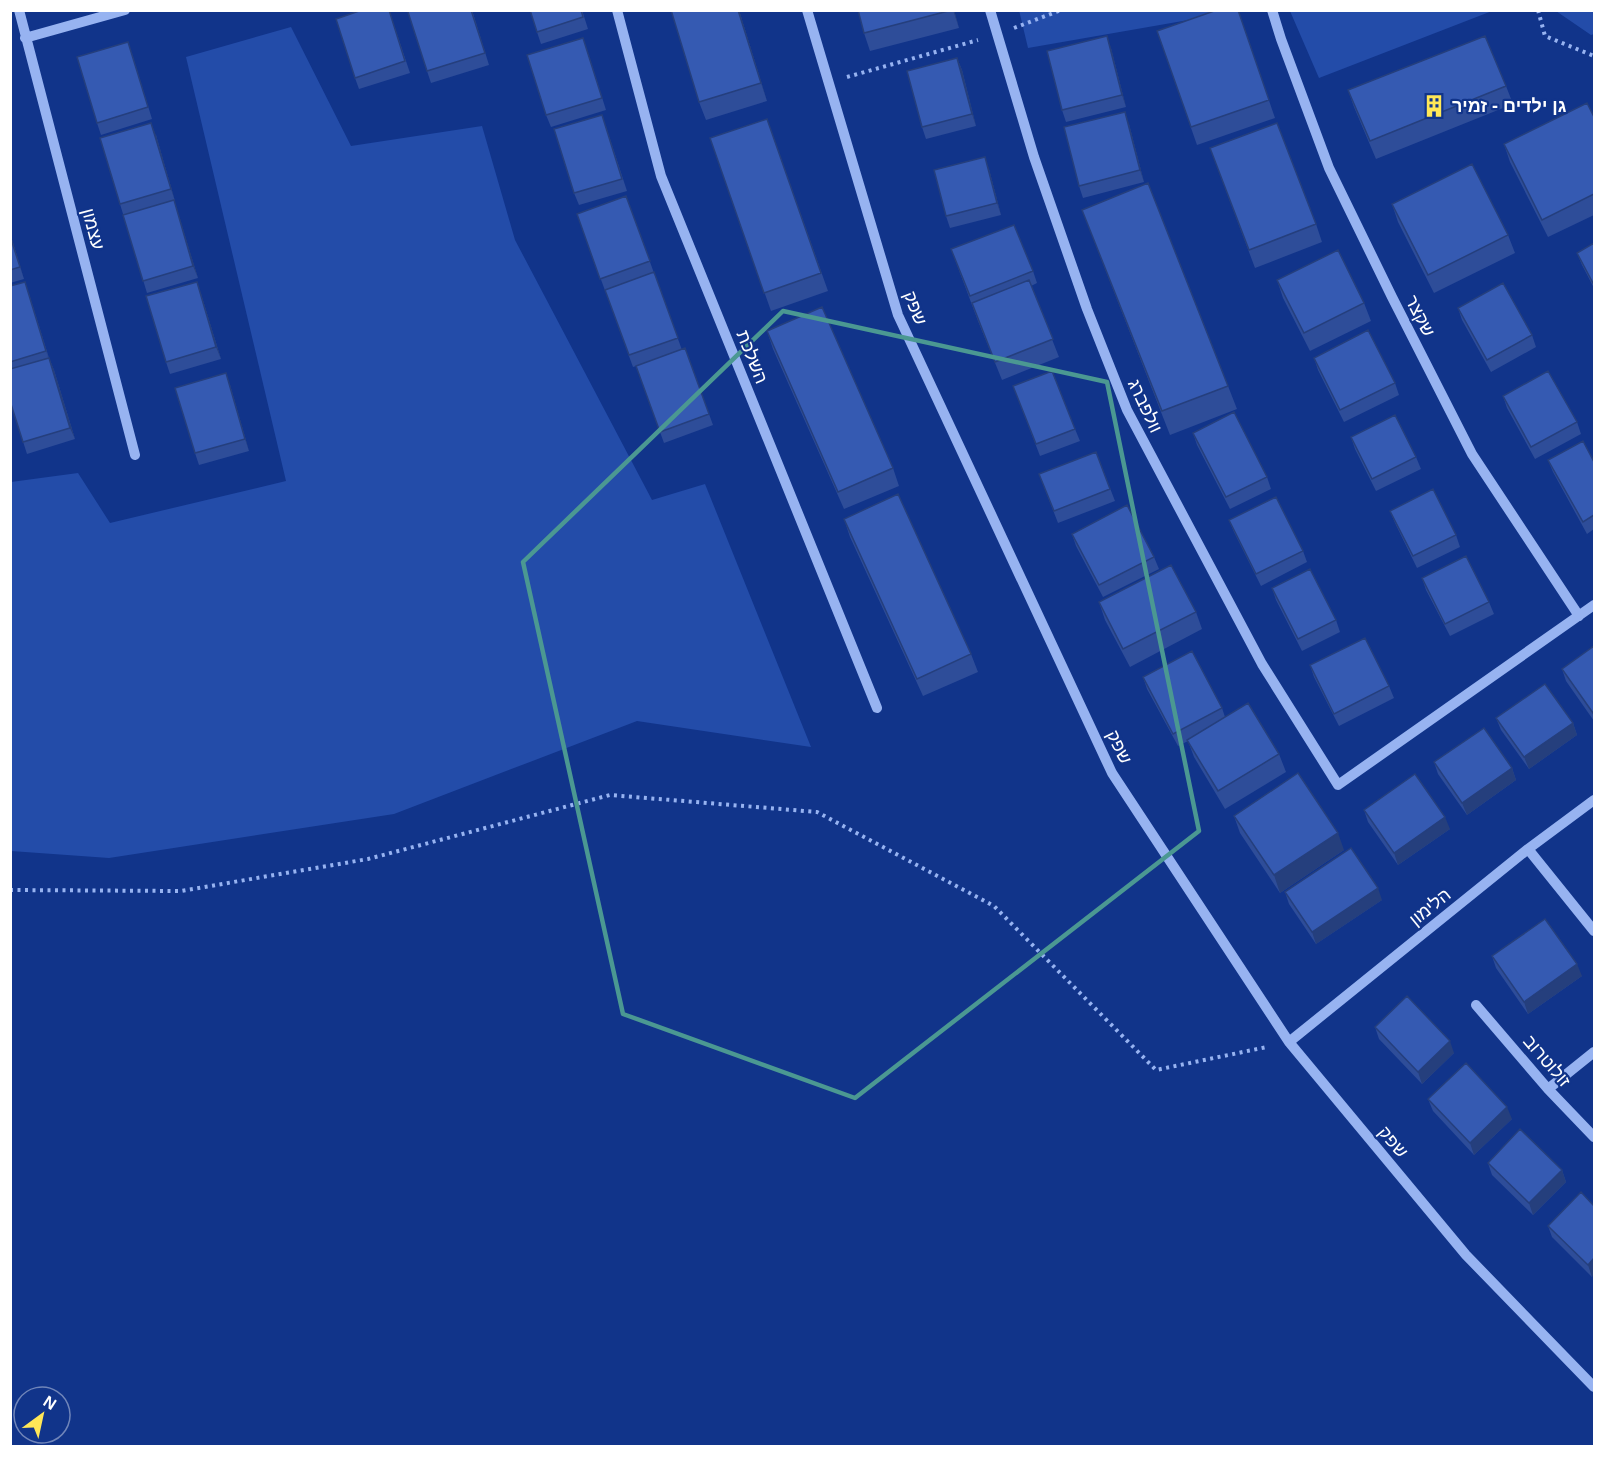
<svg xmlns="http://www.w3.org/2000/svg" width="1605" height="1457" font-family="Helvetica,'Noto Sans Hebrew',sans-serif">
<rect width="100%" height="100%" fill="#11348a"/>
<path fill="#234ca9" d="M1019,10L1240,11L1028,48Z
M1290,11H1492L1319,78Z
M1556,11H1594V34L1591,35Z
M291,27L351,146L482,126L515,240L652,500L705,484L811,747L637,721L394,814L109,858L11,851V482L78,473L110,523L286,481L186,57Z"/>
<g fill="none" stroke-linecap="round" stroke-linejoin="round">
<path stroke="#97b3f1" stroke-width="4" stroke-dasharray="3 4.5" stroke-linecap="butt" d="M1538,10L1545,36L1594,56
M1014,28L1061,10
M847,77L978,40
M10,890L181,891L368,859L610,795L817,812L994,906L1156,1070L1267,1047"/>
<path stroke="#97b3f1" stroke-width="10" d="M19,10L135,455
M617,10L661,176L877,708
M807,10L898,315L1112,773L1289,1042L1466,1255L1594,1387
M990,10L1034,157L1087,309L1127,410L1262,664L1338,785L1594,605
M1272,10L1281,39L1329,168L1392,297L1472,454L1579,616
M25,38L125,10
M1528,849L1594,931
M1476,1005L1548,1089L1594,1137
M1289,1042L1528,849L1594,800
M1548,1089L1594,1052"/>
</g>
<path fill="#2e4d99" d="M389,10L410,73L359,89L355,78Z
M472,10L489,65L431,83L427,71Z
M582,10L588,29L541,44L537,32Z
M671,10H739L767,101L706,120L699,102Z
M858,10H954L959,28L870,51L864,33Z
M1238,10L1275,118L1197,145L1157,31Z
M1111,48L1126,107L1066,122L1062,110Z
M587,50L606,110L551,127L546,115Z
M132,54L152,119L101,135L97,123Z
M957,58L962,70L976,126L926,139L922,127Z
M1506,86L1513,104L1376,159L1354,107L1348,90Z
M1594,117V215L1548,237L1510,162L1504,144Z
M767,119L828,291L771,311L710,138Z
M1129,124L1144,182L1083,198L1079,186Z
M606,127L627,191L579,205L574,193Z
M156,135L175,201H174L198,278L147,293L120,204Z
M1210,148L1316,224L1322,242L1255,268Z
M989,169L1001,215L950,228L946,216Z
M626,196L682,350L685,348L713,425L664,443L636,366L633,367L577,214Z
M1392,204L1508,235L1515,253L1434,293L1398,222Z
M1082,210L1228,386L1237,409L1170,435Z
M10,233L24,279L10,283Z
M1594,243V288L1582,265L1577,253Z
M951,249L1033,271L1037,283L1031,286L1059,357L1002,380L978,321Z
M1277,280L1364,303L1371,321L1310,351L1283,298Z
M10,286L29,294L49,358L54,370L75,439L27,454L10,401Z
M201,294L221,359L170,374L166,362Z
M1458,308L1532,335L1536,347L1491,372L1462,320Z
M767,331L893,468L899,486L844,509L773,349Z
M1314,358L1395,383L1399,395L1344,422L1318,370Z
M230,385L249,451L199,465L195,453Z
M1013,386L1075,429L1080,441L1040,456Z
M1503,396L1577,422L1581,434L1535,459L1507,408Z
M1193,433L1267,477L1271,489L1230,509L1197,445Z
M1351,437L1416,457L1421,469L1376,491L1355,449Z
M1096,452L1115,501L1058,523L1039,474Z
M1548,460L1594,462V529L1587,534L1553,472Z
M1390,511L1456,535L1460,547L1417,568L1395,523Z
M844,519L971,654L978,672L923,696L850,537Z
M1229,520L1303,551L1307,562L1261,586L1234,532Z
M1072,534L1154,557L1159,569L1103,597L1076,546Z
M1422,578L1489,602L1494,614L1450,636L1426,590Z
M1272,588L1336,620L1340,632L1302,651L1276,600Z
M1099,602L1196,612L1202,629L1130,667L1105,620Z
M1594,646V721L1566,681L1562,669Z
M1310,665L1389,686L1394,698L1339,726L1314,677Z
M1143,677L1222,708L1225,717L1279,754L1286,772L1225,809L1194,757L1188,741L1178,746L1147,689Z
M1496,718L1573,723L1577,735L1529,769L1501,730Z
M1434,762L1512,768L1516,780L1467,815L1438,774Z
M1364,810L1450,829L1398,865L1368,822Z
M1234,816L1344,850L1280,893L1240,833Z
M1285,892L1382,900L1316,944L1289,904Z
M1492,956L1582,976L1528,1014L1496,968Z
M1375,1027L1454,1053L1422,1084L1379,1039Z
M1428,1099L1512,1119L1474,1155L1433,1111Z
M1488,1163L1562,1170L1566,1182L1533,1215L1492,1175Z
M1581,1192L1592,1277L1552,1237L1548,1226Z"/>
<path fill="#253f7d" d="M738,10H739L767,101L761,83Z
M953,10H954L959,28Z
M1107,36L1111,48L1126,107L1122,95Z
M957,58L962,70L976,126L972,114Z
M1125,112L1129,124L1144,182L1140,170Z
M151,123L156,135L175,201L171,189Z
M985,157L989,169L1001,215L997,203Z
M174,200L178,212L198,278L193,266Z
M10,233L24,279L10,236Z
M25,282L29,294L50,363L46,351Z
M197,282L201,294L221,359L216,347Z
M49,358L54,370L75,439L70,428Z
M226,373L230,385L249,451L245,439Z
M1573,723L1577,735L1529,769L1524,757Z
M1512,768L1516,780L1467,815L1462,803Z
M1445,817L1450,829L1398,865L1394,853Z
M1338,833L1344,850L1280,893L1274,875Z
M1378,888L1382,900L1316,944L1312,932Z
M1577,964L1582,976L1528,1014L1524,1002Z
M1450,1041L1454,1053L1422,1084L1418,1072Z
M1507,1107L1512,1119L1474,1155L1470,1143Z
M1562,1170L1566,1182L1533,1215L1529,1203Z
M1594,1258V1274L1592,1277L1588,1265Z"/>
<path fill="#355ab2" stroke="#253f7d" stroke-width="1.5" d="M362,10H389L405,61L355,78L336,19Z
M411,10H471L485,53L427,71L408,12Z
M530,10H581L583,17L537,32Z
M671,10H738L761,83L699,102Z
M858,10H952L864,33Z
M1217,10H1238L1269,100L1191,127L1157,31Z
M1107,36L1122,95L1062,110L1047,51Z
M1485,36L1506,86L1370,141L1348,90Z
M583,38L602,98L546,115L527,55Z
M128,42L148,107L97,123L77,57Z
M957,58L972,114L922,127L907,71Z
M1587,103L1594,117V194L1542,220L1504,144Z
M1125,112L1140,170L1079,186L1064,127Z
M602,115L622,179L574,193L554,129Z
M767,119L821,273L764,293L710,138Z
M151,123L171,189L120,204L100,138Z
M1277,123L1316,224L1249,250L1210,148Z
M985,157L997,203L946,216L934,170Z
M1472,164L1508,235L1428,275L1392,204Z
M1148,183L1228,386L1162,411L1082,210Z
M626,196L650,261L600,279L577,214Z
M174,200L193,266L143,281L123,215Z
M1014,225L1033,271L970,296L951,249Z
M10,236L20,267L10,270Z
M1594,243V285L1577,253Z
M1338,250L1364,303L1304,333L1277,280Z
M654,272L678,338L629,355L605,290Z
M1029,280L1053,339L995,362L972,303Z
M25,282L46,351L10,362V286Z
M197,282L216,347L166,362L146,296Z
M1503,283L1532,335L1487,360L1458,308Z
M822,307L893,468L838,492L767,331Z
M1368,330L1395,383L1340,410L1314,358Z
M685,348L709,414L660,432L636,366Z
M49,358L70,428L23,442L10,401V369Z
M1052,371L1075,429L1036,444L1013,386Z
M1548,371L1577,422L1531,447L1503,396Z
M226,373L245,439L195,453L175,388Z
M1234,412L1267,477L1226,497L1193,433Z
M1395,415L1416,457L1372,479L1351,437Z
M1583,441L1594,462V515L1583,522L1548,460Z
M1096,452L1110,489L1054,511L1039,474Z
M1433,489L1456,535L1413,556L1390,511Z
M898,494L971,654L917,679L844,519Z
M1276,497L1303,551L1256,574L1229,520Z
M1127,505L1154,557L1099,585L1072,534Z
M1466,556L1489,602L1445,624L1422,578Z
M1171,565L1196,612L1123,649L1099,602Z
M1310,569L1336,620L1298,639L1272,588Z
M1365,638L1389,686L1334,714L1310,665Z
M1594,646V712L1593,713L1562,669Z
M1192,651L1222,708L1173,734L1143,677Z
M1545,684L1573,723L1524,757L1496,718Z
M1248,703L1279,754L1218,791L1187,740Z
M1484,728L1512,768L1462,803L1434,762Z
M1298,773L1338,833L1274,875L1234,816Z
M1415,774L1445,817L1394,853L1364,810Z
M1351,848L1378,888L1312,932L1285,892Z
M1545,919L1577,964L1524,1002L1492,956Z
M1407,996L1450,1041L1418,1072L1375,1027Z
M1466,1063L1507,1107L1470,1143L1428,1099Z
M1520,1129L1562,1170L1529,1203L1488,1163Z
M1581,1192L1594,1206V1258L1588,1265L1548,1226Z"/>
<path fill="none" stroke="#4b9892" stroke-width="4.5" stroke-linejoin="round" d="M783,311L1107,382L1199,831L855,1098L623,1014L523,562Z"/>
<defs>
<g id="building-bare" transform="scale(1.8)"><path d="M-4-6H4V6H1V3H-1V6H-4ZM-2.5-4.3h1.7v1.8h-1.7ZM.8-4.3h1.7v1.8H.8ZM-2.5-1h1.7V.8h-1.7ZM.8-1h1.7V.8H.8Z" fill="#ffe757" stroke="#11348a" stroke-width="2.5" paint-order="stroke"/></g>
</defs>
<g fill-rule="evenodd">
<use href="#building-bare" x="1434" y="106"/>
</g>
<g text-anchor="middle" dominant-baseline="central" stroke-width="4.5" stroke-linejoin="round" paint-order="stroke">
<g font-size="18" font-weight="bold" fill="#fff" stroke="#11348a" text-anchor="start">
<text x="1452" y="106">גן ילדים - זמיר</text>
</g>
<g font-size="18" fill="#fff" stroke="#11348a">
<text transform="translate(93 229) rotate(75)">עצמון</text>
<text transform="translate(915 308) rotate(69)">שפק</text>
<text transform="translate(1420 316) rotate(63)">שקצר</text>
<text transform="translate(752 357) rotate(68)">השלכת</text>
<text transform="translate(1145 406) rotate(65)">וולפברג</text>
<text transform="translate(1119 747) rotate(64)">שפק</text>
<text transform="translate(1430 907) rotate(-39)">הלימון</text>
<text transform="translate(1547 1061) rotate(49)">זולוטרוב</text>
<text transform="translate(1393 1142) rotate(50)">שפק</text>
</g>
</g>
<rect width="1605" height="1457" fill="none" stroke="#ffffff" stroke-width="24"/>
<g transform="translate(42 1415) rotate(33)"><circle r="28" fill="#11348a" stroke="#7085b9" stroke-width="1.5"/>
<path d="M0-4.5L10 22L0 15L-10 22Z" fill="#ffe757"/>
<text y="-9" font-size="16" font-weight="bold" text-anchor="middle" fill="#ffffff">N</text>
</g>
</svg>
